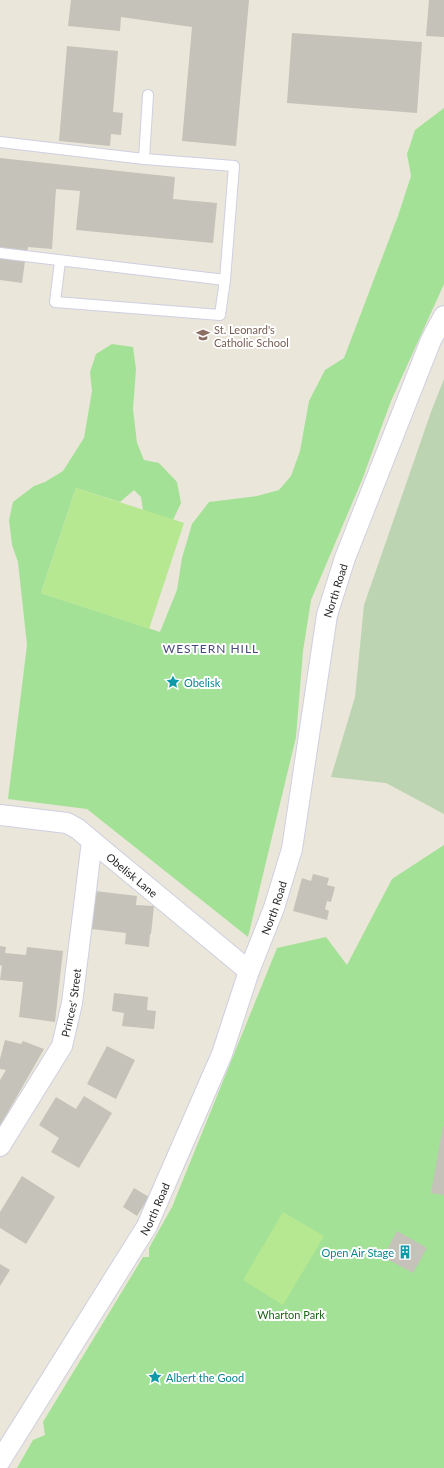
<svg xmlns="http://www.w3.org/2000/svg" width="444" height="1468" font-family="Lato,sans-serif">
<rect width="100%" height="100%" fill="#eae6d9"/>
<path fill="#a3e196" d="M444,108V284L391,401L362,480L311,600L303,651L296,737L248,937L87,809L8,799L27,645L18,562L12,545L9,520L13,502L34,486L45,482L63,471L84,438L92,391L90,372L96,354L112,344L133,347L136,369L133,409L137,443L144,460L159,463L177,482L181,503L173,520L143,510L141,497L134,490L120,502L76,488L41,593L160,632L177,590L182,558L192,524L209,502L257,496L279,490L291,476L300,451L309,401L325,370L344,358L398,216L411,176L407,154L415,130Z
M444,845V1468H17L33,1440L45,1435L43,1422L143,1257H149V1248L172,1207L277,948L326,937L347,965L392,879Z"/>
<path fill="#bcd4b1" d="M444,379V814L386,783L331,777L355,697L364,605L431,412Z"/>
<path fill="#b6e891" d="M76,488L184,523L149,629L41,593Z
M283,1212L324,1236L283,1305L243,1280Z"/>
<path fill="#c5c2b9" d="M71,0H249L236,146L182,141L192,27L121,17L120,31L68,26Z
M429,0H444V37L426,36Z
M292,33L422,42L417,113L287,103Z
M67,46L118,51L113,112L123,113L121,135L111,134L110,146L59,141Z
M0,158L175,177L173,199L217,203L213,243L76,230L80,191L56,189L52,249L28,247L27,253L0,249Z
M0,257L25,261L22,283L0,280Z
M313,874L329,878L327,885L335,887L331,902L327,901L325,909L329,911L327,920L293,911L302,878L311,881Z
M95,891L137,896L136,905L154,906L151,934H150L149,947L125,944L126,933L91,929Z
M0,946L6,947L5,953L26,955L27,947L63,951L55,1022L19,1017L23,982L0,980L2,966L0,965Z
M114,993L148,997L147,1010L156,1011L154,1029L122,1026L124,1013L112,1011Z
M5,1040L21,1044L23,1041L44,1049L0,1126V1080L6,1070L0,1069V1059Z
M107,1046L135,1060L116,1099L87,1084Z
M84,1096L112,1113L79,1168L51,1152L59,1138L39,1125L56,1097L76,1109Z
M443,1126L444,1127V1195L431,1193Z
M22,1176L55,1197L26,1244L0,1228V1212Z
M134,1188L149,1197L137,1216L123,1207Z
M397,1231L427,1248L413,1273L383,1257Z
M0,1264L10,1270L0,1286Z"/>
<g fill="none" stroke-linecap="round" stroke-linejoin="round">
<g stroke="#cfcfe1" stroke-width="12">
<path id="service" d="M0,142L144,159L234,166L225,280L0,253
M144,159L148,95
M60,261L55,302L220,315L225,280"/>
</g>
<g stroke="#cfcfe1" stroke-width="22">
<g id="minor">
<path id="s1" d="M0,815L67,823L78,829L92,841L249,971"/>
<path id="s2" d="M0,1146L62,1046L72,1003L92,841"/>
<path id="s3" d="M0,1461L147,1226L222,1054L249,971L274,908L292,849L327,615L345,558L431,340L444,316"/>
</g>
</g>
<use href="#service" stroke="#fff" stroke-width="10"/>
<use href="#minor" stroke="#fff" stroke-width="20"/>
</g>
<defs>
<g id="school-bare" transform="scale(1.08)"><path d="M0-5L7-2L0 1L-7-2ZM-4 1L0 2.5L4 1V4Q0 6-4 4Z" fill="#8d6e63" stroke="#fff" stroke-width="2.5" paint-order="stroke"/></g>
<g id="sight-bare" transform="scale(1.08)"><path d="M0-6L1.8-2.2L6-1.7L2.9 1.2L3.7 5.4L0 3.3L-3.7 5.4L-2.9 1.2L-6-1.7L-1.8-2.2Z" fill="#0f9aa8" stroke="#fff" stroke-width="2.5" paint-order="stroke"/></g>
<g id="building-bare" transform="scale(1.08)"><path d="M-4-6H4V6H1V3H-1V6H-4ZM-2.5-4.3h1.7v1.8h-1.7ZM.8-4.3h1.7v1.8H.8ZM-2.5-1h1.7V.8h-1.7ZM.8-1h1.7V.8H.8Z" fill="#0f9aa8" stroke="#fff" stroke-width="2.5" paint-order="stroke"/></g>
</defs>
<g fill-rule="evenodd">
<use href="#school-bare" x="203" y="335"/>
<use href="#sight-bare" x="173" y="682"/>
<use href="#building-bare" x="405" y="1252"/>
<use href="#sight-bare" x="155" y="1377"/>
</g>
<g text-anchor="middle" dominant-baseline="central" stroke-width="4" stroke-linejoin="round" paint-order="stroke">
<g font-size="11" fill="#785e54" stroke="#fff" text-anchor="start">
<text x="214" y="329">St. Leonard's<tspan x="214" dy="13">Catholic School</tspan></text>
</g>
<g font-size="11" fill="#282828" stroke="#fff">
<text stroke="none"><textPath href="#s3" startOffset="944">North Road</textPath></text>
<text stroke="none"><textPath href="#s1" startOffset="151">Obelisk Lane</textPath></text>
<text stroke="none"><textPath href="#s3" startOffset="620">North Road</textPath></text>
<text stroke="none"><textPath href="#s2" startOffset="162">Princes' Street</textPath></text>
<text stroke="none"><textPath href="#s3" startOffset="296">North Road</textPath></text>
</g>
<g font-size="11" fill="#0d838f" stroke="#fff" text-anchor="start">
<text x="184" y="682">Obelisk</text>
<text x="394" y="1252" text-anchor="end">Open Air Stage</text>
<text x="166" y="1377">Albert the Good</text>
</g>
<g font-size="11" fill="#1e631a" stroke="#fff">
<text x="291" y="1314">Wharton Park</text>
</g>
<g font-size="12" letter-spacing="1" fill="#494a77" stroke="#fff">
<text x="211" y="648">WESTERN HILL</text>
</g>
</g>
</svg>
